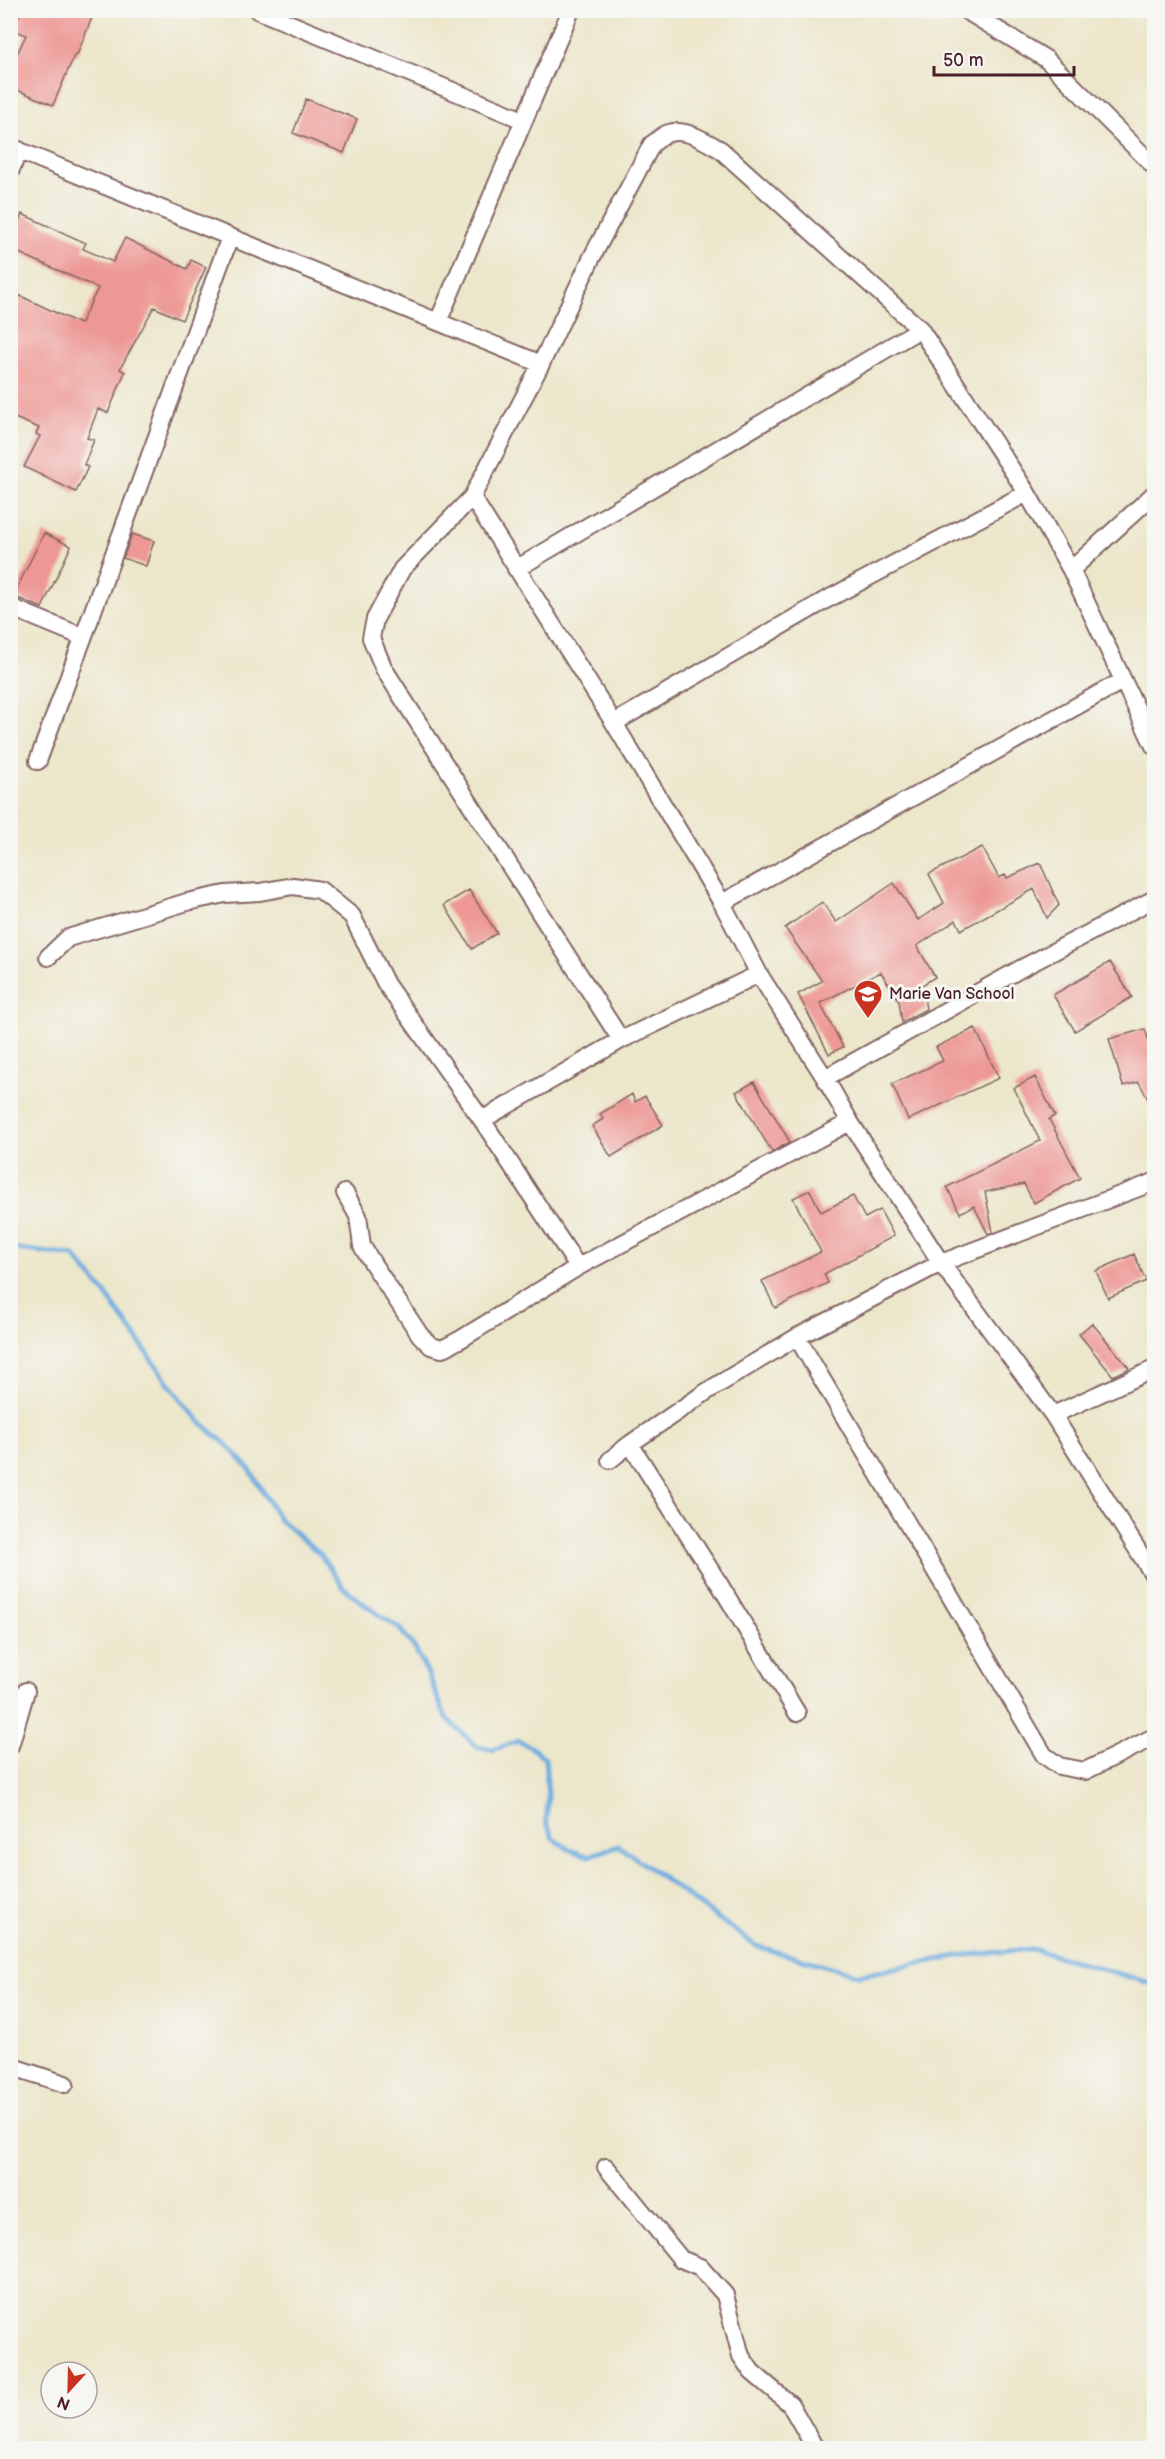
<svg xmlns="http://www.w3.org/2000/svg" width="1165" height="2459" font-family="'Balsamiq Sans',sans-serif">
<rect width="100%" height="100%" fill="#f6f6f2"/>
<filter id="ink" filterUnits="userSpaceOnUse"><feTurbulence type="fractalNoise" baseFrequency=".0167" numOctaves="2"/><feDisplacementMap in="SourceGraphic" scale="12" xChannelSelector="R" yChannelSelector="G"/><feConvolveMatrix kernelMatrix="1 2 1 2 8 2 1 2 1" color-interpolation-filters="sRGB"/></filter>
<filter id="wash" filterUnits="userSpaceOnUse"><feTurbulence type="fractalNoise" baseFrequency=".008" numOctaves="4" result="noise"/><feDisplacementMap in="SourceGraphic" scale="24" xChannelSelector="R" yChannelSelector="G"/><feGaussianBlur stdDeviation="1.35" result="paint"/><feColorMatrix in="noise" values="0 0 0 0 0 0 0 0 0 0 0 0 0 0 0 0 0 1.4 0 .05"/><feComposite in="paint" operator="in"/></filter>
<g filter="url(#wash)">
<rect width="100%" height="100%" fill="#ece6ca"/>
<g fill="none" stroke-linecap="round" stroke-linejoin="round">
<path stroke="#6cabde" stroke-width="5" d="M10,1248L74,1256L105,1293L169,1384L200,1422L227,1445L249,1468L279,1519L320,1554L343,1587L368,1607L399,1628L414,1647L428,1674L446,1718L477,1747L492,1750L518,1741L529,1746L545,1758L548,1798L546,1820L552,1837L568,1849L588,1856L619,1846L756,1946L859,1975L957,1956L1032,1949L1154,1984"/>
</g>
<g id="blocks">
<path fill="#ed9894" d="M21,10H95L77,55L75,54L53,105L10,87V69L26,35L13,30Z
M306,99L357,119L344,153L293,133Z
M22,214L86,243L83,249L113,262L125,238L187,269L191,260L206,267L182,320L154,307L120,369L125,372L108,413L98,409L87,438L94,440L84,465L88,467L76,492L24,467L40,436L36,434L39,428L10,416V291L80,324L98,288L10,249V240Z
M44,533L71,546L42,608L13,596Z
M132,534L154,541L146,566L123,558Z
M982,847L999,878L1005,875L1007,878L1040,863L1059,905L1047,918L1034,889L961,930L956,920L917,946L935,977L922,985L926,1009L902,1022L899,1001L881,972L820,1003L843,1047L829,1054L798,994L822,981L785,928L822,902L836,922L894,883L918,920L944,903L929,874Z
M469,890L497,933L472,949L444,905Z
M1110,962L1132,997L1075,1031L1053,995Z
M975,1028L999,1078L908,1120L892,1084L943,1061L936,1047Z
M1145,1029L1155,1062V1113L1139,1082L1123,1086L1109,1039Z
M1035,1077L1055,1116L1049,1119L1080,1178L1034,1203L1024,1184L985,1192L993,1232L988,1234L974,1206L960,1213L947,1187L1040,1141L1014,1088Z
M754,1082L790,1142L772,1152L736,1092Z
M632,1094L635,1102L645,1096L663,1125L611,1157L592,1126L603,1119L600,1114Z
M810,1190L821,1212L853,1196L865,1218L880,1210L894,1236L824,1274L828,1283L775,1308L762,1281L821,1252L793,1198Z
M1134,1254L1146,1281L1108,1298L1096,1271Z
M1092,1323L1129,1368L1128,1369L1113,1376L1079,1334Z"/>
</g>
</g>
<g filter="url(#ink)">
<use href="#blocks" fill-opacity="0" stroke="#836563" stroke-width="1.5"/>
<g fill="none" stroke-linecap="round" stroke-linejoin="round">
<g stroke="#836563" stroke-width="20">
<path id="street" d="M257,10L523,120
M965,10L1046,59L1154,166
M10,147L541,364
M10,172L19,150
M438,322L571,10
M472,497L614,723L722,903L759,974L825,1078L850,1122L941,1263L1053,1415L1154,1576
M516,569L920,329
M1071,570L1154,494
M10,607L83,637
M614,723L824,601L1027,493
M38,761L230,237
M722,903L1122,681
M48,957L68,938L187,902L225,894L260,892L293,886L320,890L352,916L386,984L482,1120L578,1267
M621,1040L384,669L371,638L375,619L402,569L472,497L541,364L592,257L652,144C657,141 663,134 669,133C686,128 707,142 721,150L920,329L1027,493L1071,570L1154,746
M825,1078L1022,968L1154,899
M482,1120L621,1040L759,974
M345,1193L358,1216L362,1246L375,1267L420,1335L431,1346L442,1349L461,1339L578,1267L850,1122
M797,1337L1044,1755L1059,1766L1085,1771L1154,1737
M1053,1415L1154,1369
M630,1444L720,1585L797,1713
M610,1460L630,1444L709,1390L797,1337L941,1263L1154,1182
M10,1746L26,1691
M10,2066L65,2084
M606,2167L681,2259L700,2267L725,2295L741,2356L752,2372L790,2404L815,2448"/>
</g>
<use href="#street" stroke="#fff" stroke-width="16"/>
</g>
</g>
<defs>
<g id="school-pin" transform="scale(1.5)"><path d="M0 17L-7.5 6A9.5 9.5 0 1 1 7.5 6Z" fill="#c8321e" stroke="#f6f6f2"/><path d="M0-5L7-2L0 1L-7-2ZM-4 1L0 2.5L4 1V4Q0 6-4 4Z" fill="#fff"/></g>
</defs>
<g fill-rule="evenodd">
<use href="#school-pin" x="868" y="994"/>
</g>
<g text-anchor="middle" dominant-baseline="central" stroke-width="6" stroke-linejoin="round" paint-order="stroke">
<g font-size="16" fill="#4a1f2b" stroke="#f6f6f2" text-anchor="start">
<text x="889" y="994">Marie Van School</text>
</g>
</g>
<rect width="1165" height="2459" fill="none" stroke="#f6f6f2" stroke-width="36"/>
<g transform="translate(69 2390) rotate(202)"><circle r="28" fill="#f6f6f2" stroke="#b1a0a2" stroke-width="1.5"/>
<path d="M0-4.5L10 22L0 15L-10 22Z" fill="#c8321e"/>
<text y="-9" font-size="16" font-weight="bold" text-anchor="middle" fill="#4a1f2b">N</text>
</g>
<path d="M934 66v9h140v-9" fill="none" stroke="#4a1f2b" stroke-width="3"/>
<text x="943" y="66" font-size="18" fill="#4a1f2b" stroke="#f6f6f2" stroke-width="4.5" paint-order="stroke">50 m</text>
</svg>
